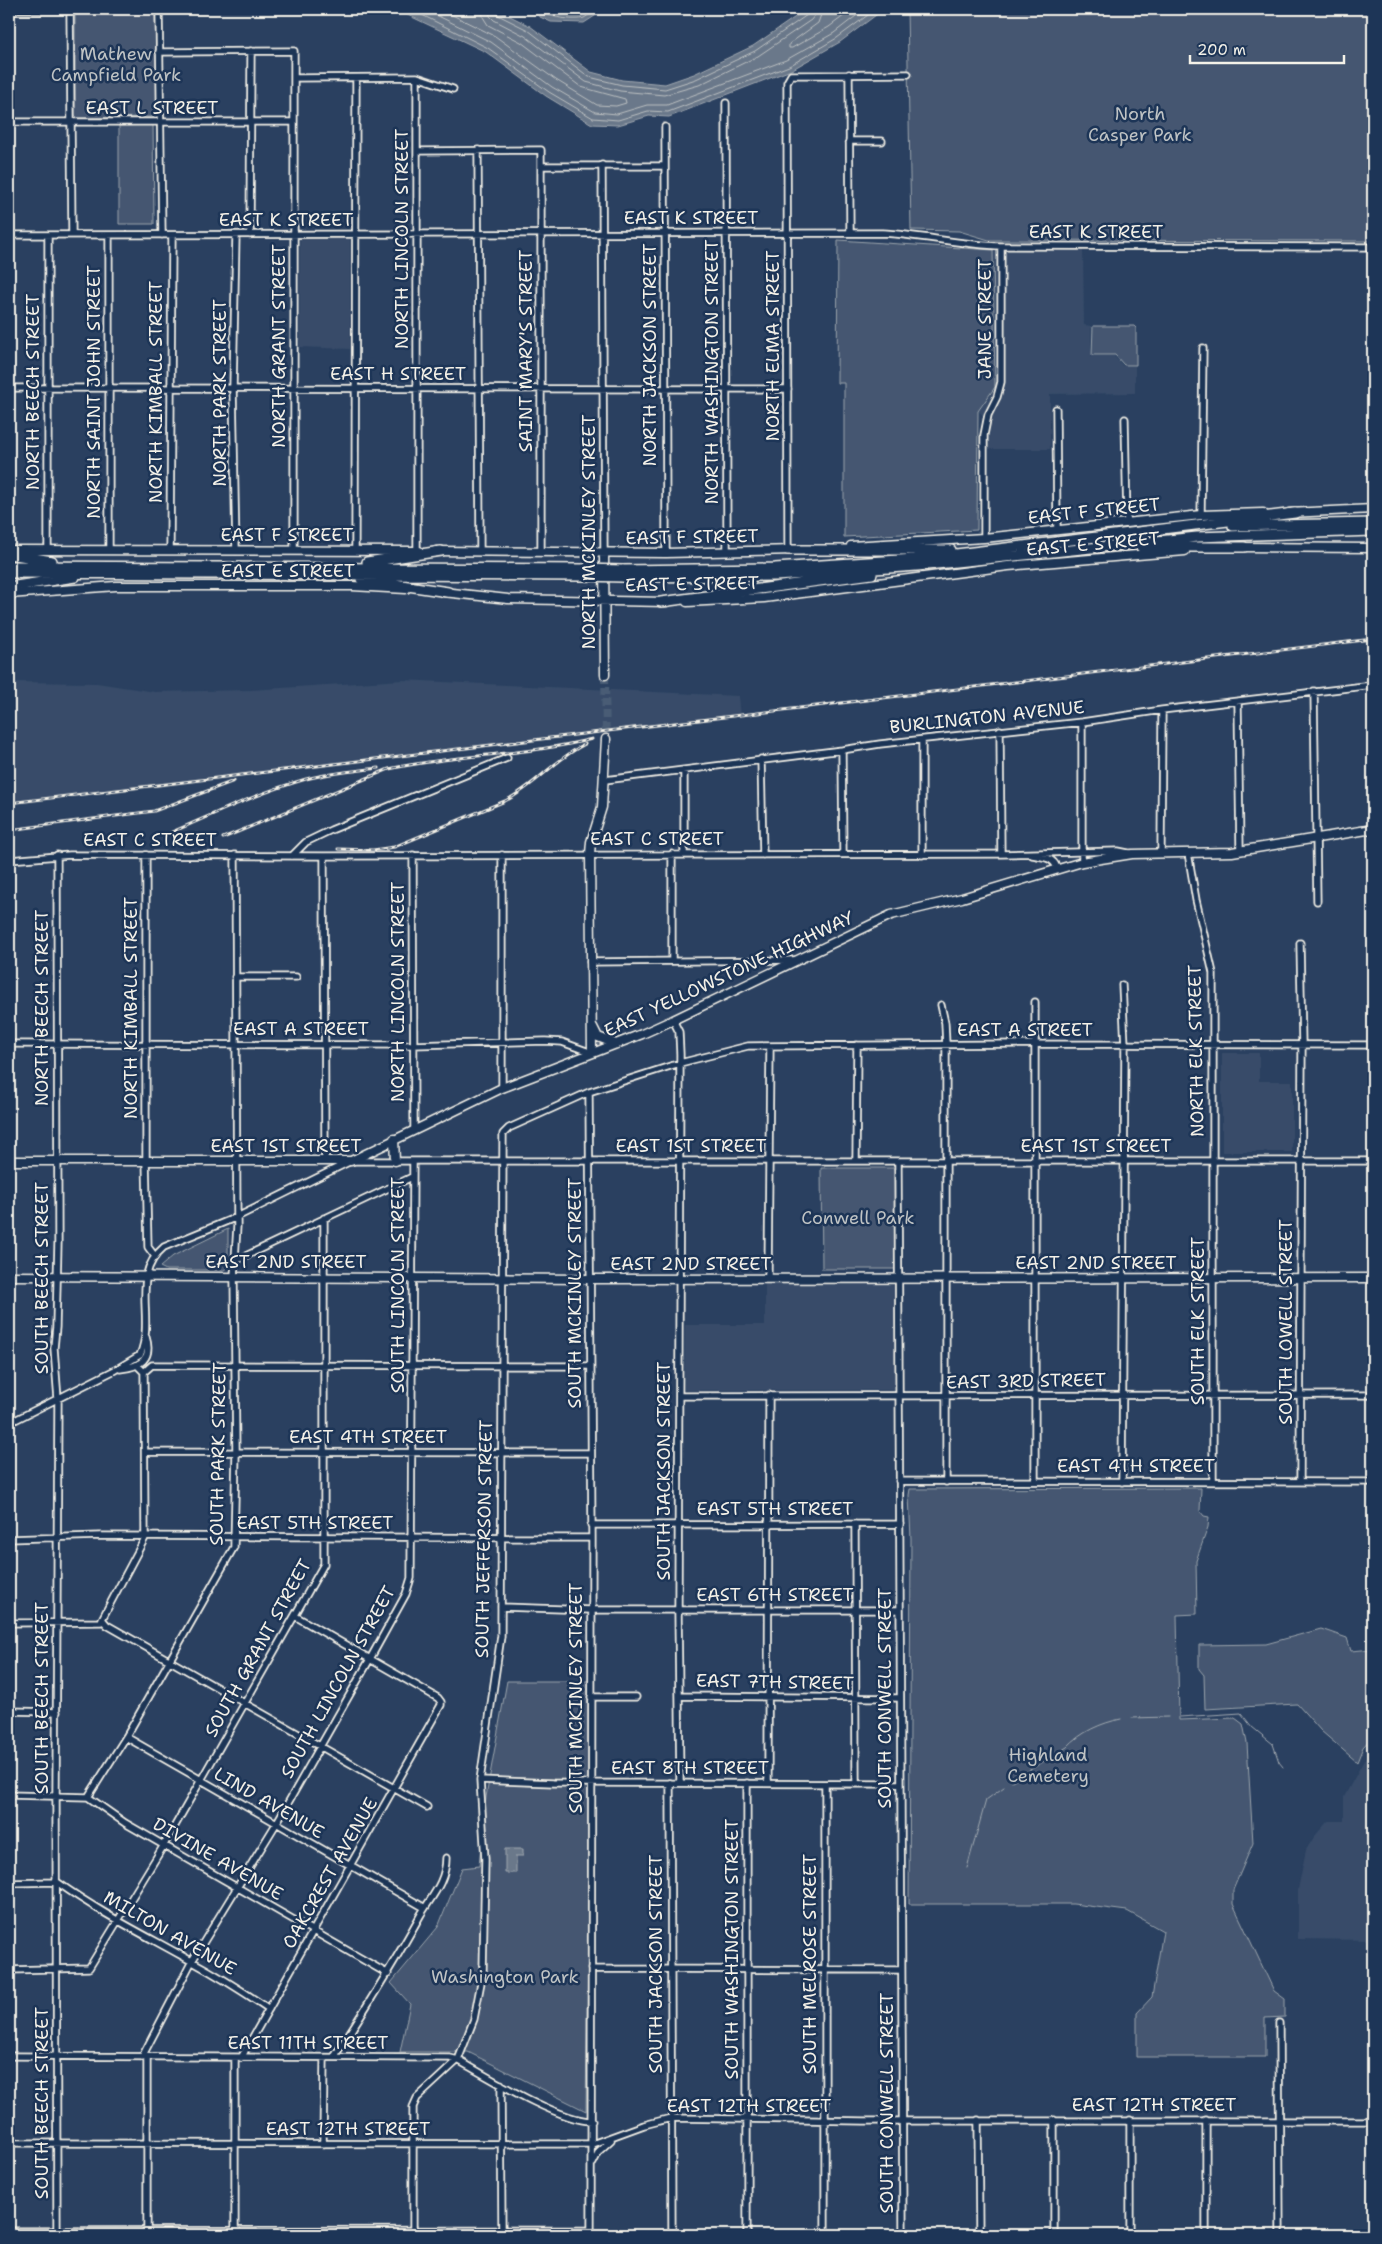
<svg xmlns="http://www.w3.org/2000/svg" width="1382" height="2244" font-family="'Shantell Sans',sans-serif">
<rect width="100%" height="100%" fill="#2a4060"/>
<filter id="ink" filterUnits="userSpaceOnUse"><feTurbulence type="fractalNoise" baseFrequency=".02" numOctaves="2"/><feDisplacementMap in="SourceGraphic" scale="10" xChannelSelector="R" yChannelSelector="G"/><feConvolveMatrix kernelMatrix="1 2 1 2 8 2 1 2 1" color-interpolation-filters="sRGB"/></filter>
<g filter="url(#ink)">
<path fill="#374c69" d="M300,239H350V349L300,347Z
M993,250H1083L1084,325L1091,326V356H1114L1123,366H1135V393L1050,394V449H988L990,421L978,411L995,387Z
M402,680L738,696L740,717L9,805V682L97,683L155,692L251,690Z
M1222,1053H1259V1081H1292V1152H1222Z
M895,1282L894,1390H684L685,1325H765V1283Z
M1373,1744V1940L1298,1939V1890L1306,1850L1314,1837L1328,1821H1344V1797Z"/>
<path fill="#445771" stroke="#9ca4ac" d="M907,9H1373V241L989,240L959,231L911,230Z
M76,11L153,12L155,15L158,115L154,117L78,118L75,115V14Z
M153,125L154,224H119V126Z
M838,240L993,250L995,387L978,411L977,530L844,537V383H837Z
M1093,326H1134L1136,328V365H1124L1115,355H1092Z
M821,1168H894L895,1269H822Z
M228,1229V1267L224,1270H166L160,1267L173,1256Z
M1201,1488L1200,1511L1204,1516L1209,1517L1208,1527L1196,1561L1197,1614L1177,1615L1179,1720L1235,1718L1243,1724L1247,1743L1253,1843L1233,1890V1904L1274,1991L1285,1999V2017L1265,2018V2057H1137V2013L1152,1997L1163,1931L1127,1911L1073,1904H909L911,1539L909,1495L910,1489Z
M1321,1629L1347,1638L1351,1651L1373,1649V1736L1363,1747L1357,1762L1321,1731L1297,1704L1205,1709L1204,1675L1199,1669V1645L1266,1644Z
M507,1681H591L586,2111L468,2052H400L410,2004L391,1983L438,1927L462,1868L479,1866L486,1797Z"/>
<path fill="#6a788a" stroke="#a1a8b0" d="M395,9H496L530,26L591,72L622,80L665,84L694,74L753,46L807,9H884L840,42L791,70L669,117L649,116L618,125L592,124L546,96L486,52Z
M536,9H614L613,11L598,14L584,23L551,22L540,17Z
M505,1849H523V1856H516V1873H505Z"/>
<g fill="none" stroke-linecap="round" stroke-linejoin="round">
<path stroke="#bdc1c2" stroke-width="1" d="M410,9L488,48L549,92L593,118L618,120L648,111L668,112L789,66L837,38L876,9
M424,9L491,42L552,87L595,112L617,114L647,105H667L786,60L834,33L865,9
M440,9L495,36L556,80L597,105L616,106L626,103L625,99L581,87L521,42L488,25L483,17L482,9
M489,9L490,16L494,20L525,36L586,82L620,91L664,95L699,85L758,56L811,20L815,15L816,9
M495,9L498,15L528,30L589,77L622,85L665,89L696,79L755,51L807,15L809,9
M542,9C545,18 575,21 584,18C588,16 593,11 597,9
M823,9L818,23L789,44V48H792L829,27L853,9"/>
<path stroke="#a1a8b0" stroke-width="1" d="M1180,1717L1241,1713L1252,1727L1273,1744L1279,1762L1283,1767
M1132,1718L1168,1717
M1012,1781L1067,1747C1081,1732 1101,1723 1121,1719
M967,1868L986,1800L1004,1787"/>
<path stroke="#485b74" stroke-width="8" stroke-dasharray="8 4" stroke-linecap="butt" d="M605,675L606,739"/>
<g stroke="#f4f1e8" stroke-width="9">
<path id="minor" d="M12,9H124
M70,9L72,235
M159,9L162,235
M159,52L294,51V550
M849,74L850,233
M294,78L417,77L453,89
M726,103L727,552
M9,122H294
M665,127L666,553
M849,141H882
M478,150L480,552
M417,151L541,150V552
M602,165L604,553
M541,166H665
M9,235L882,233C922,235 961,245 1001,246L1373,247
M48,235V550
M109,235V549
M250,235L251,51
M9,388L788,389
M1056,409L1057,530
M1125,419L1127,522
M1201,515L1203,348
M984,538V435L988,415L997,397L1001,382V246
M170,550L172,235
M355,550L356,78
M788,550L787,82L791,75L908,74
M236,551L233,388L236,235
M417,551V77
M1314,691L1317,901
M1238,701L1240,851
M1000,730L1001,854
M842,750L843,854
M761,759L763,855
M684,770V854
M605,780L842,750L880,744L1082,722L1162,710L1373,685
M1161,853L1162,710
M1188,853L1196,900L1213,973V1481
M672,854V961
M57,855L58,1243L56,1327L54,1348L58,1399L56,1796L57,2235
M146,855V1160L148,1247L154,1255
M413,855L414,1129
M502,855V1088
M922,855V740
M1032,855C1043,857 1053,857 1057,868
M292,856L306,842L331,830L507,758
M324,856L325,1161
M9,860L70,855L324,856L1001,854L1118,851L1128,853
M1082,862V722
M590,962L795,960
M235,977H296
M1035,1002V1481
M941,1005L945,1023L946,1045V1482
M673,1020L679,1032L680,1054L678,1610L680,1783
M9,1044L413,1045L545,1041L562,1042L592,1053
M589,1092L592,1538L591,2235
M856,1161L857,1045
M898,1161L903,2235
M235,1261L412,1177
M768,1278L770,1046
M120,1369C140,1367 153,1359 146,1337
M144,1372L152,1365L590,1366
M679,1396L1373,1395
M9,1423L115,1370L140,1355C156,1318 129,1276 164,1247L237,1217L351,1161H1373
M146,1452L590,1453
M899,1481L1373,1482
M1122,1482L1125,1045L1122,985
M1300,1482L1302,1045L1300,943
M855,1524L856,1784
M591,1525L900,1524
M9,1539L100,1536L592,1538
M501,1607L591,1610H900
M102,1619L107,1625L427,1807
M102,1619L145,1538L144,1372L137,1365
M9,1623L101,1622L102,1619
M680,1696L900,1698
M591,1697H636
M9,1711L57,1712
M126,1737L425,1908
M480,1780L553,1783L901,1784
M670,1783L672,2235
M747,1783V2235
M768,1783L769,1395
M9,1795L88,1797L125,1823L388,1974
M88,1797L126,1737L234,1547L236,1452L234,1277L237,1226L235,855
M57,1882C100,1913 147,1936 193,1962C219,1976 244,1992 269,2009
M9,1883L57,1882
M591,1969L901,1970
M9,1970L89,1968L164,1845L324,1564V1218
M1279,2023L1280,2235
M9,2056L450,2058L458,2060C488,2077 559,2121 592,2121
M142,2057L192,1961L276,1824L370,1659L406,1594L411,1578L413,1161
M334,2057C364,2011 393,1965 420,1916C431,1897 446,1882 446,1858
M241,2058L441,1705V1702L438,1698L295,1616
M501,2084L502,2235
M978,2120L979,2235
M1130,2120V2235
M9,2143L592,2144L644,2125L671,2118L864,2121H1373
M323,2144L324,2058
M593,2163L599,2151L611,2140
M9,2231L591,2230
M147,2235V2057
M235,2235V2058
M413,2235V2107L417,2098L458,2060L474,2019L483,1972L485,1859L480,1780L501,1636L503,1134L509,1128L589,1092L680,1063L748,1046L1034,1044L1373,1045
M825,2235V1784
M1054,2235V2120
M1206,2235V2120"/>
</g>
<g stroke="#f4f1e8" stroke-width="11">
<path id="major" d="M1289,513L1373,509
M851,546L984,538L1201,515L1263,513
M1239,547L1373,548
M9,550L419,551
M436,551L666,553L794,550
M604,553L605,675
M443,592L508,599L666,602
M9,594L116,586H352L406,589
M687,602L764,598L1008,566L1185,551
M593,1027L598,1037L616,1044
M592,1053L590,854L591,842L602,807L606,739
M394,1139L395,1161
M9,1161H351L502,1088L642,1034L673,1020L891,915L962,898L1082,862L1132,854L1232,852L1373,829
M9,1276L591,1279L1373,1278"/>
</g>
<g stroke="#f4f1e8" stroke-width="12">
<path id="highway" d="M1233,526L1373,523
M1141,547H1244
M788,550H951
M9,554L52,561
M367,562L441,551
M9,566L584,569
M622,570L775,568L915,559L1295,513
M9,573L584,576
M622,577L776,576L917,566L1197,537L1373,531
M361,579L448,592
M9,587L75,577
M661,602L872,574"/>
</g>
<use href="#minor" stroke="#1d3557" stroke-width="5.5"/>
<use href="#major" stroke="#1d3557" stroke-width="8"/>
<use href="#highway" stroke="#1d3557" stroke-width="9"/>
<g stroke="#f4f1e8" stroke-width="3">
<path id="rail" d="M9,803L1373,639
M9,830L154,811L234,781
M163,836C210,816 257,793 306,779C330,773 354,771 379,768
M223,838L389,769C456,754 525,756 592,739
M338,849L373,850L394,847L505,801C535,786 555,759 585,744"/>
</g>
<use href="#rail" stroke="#1d3557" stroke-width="1" stroke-dasharray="4" stroke-linecap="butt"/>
<g stroke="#f4f1e8" stroke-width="12" stroke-linecap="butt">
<path id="highway-bridge" d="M584,569L622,570
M584,576L622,577"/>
</g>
<use href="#highway-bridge" stroke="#1d3557" stroke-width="9"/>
</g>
</g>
<g text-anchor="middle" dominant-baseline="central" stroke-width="5" stroke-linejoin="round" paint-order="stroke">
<g font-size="18" fill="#bfc3c4" stroke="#1d3557">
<text x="116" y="54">Mathew<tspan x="116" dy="21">Campfield Park</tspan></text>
<text x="1140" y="114">North<tspan x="1140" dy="21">Casper Park</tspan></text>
<text x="858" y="1218">Conwell Park</text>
<text x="1048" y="1755">Highland<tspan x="1048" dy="21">Cemetery</tspan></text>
<text x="505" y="1977">Washington Park</text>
</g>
<g font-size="18" fill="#f4f1e8" stroke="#1d3557">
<text x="152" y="108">EAST L STREET</text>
<text x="691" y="218">EAST K STREET</text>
<text x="286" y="220">EAST K STREET</text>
<text x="1096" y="232">EAST K STREET</text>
<text transform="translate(402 239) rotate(-90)">NORTH LINCOLN STREET</text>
<text transform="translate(985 319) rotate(-90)">JANE STREET</text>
<text transform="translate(279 346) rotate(-90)">NORTH GRANT STREET</text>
<text transform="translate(773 346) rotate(-90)">NORTH ELMA STREET</text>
<text transform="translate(526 351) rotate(-90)">SAINT MARY'S STREET</text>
<text transform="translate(650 355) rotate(-90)">NORTH JACKSON STREET</text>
<text transform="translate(712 372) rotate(-90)">NORTH WASHINGTON STREET</text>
<text x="398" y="374">EAST H STREET</text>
<text transform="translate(33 392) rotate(-90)">NORTH BEECH STREET</text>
<text transform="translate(94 392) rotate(-90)">NORTH SAINT JOHN STREET</text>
<text transform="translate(156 392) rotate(-90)">NORTH KIMBALL STREET</text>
<text transform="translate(220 393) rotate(-90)">NORTH PARK STREET</text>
<text transform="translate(1094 511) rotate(-6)">EAST F STREET</text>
<text transform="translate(589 532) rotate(-90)">NORTH MCKINLEY STREET</text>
<text x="287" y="535">EAST F STREET</text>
<text transform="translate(692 537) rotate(-1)">EAST F STREET</text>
<text transform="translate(1093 544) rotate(-5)">EAST E STREET</text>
<text x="288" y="571">EAST E STREET</text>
<text transform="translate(692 584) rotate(-1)">EAST E STREET</text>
<text transform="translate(987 717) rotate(-6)">BURLINGTON AVENUE</text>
<text x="657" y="839">EAST C STREET</text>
<text x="150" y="840">EAST C STREET</text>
<text transform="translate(729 974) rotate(-25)">EAST YELLOWSTONE HIGHWAY</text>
<text transform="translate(398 992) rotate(-90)">NORTH LINCOLN STREET</text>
<text transform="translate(42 1008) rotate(-90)">NORTH BEECH STREET</text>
<text transform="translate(131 1008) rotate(-90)">NORTH KIMBALL STREET</text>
<text x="301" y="1029">EAST A STREET</text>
<text x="1025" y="1030">EAST A STREET</text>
<text transform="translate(1196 1051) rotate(-91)">NORTH ELK STREET</text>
<text x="286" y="1146">EAST 1ST STREET</text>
<text x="691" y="1146">EAST 1ST STREET</text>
<text x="1096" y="1146">EAST 1ST STREET</text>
<text x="286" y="1262">EAST 2ND STREET</text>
<text x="1096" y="1263">EAST 2ND STREET</text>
<text x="691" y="1264">EAST 2ND STREET</text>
<text transform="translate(42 1278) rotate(-90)">SOUTH BEECH STREET</text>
<text transform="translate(398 1285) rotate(-90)">SOUTH LINCOLN STREET</text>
<text transform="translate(575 1293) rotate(-90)">SOUTH MCKINLEY STREET</text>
<text transform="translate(1198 1321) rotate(-90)">SOUTH ELK STREET</text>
<text transform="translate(1286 1322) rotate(-90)">SOUTH LOWELL STREET</text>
<text transform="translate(1026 1381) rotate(-1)">EAST 3RD STREET</text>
<text x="368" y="1437">EAST 4TH STREET</text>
<text transform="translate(218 1454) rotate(-89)">SOUTH PARK STREET</text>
<text x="1136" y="1466">EAST 4TH STREET</text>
<text transform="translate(664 1471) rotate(-90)">SOUTH JACKSON STREET</text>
<text x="775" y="1509">EAST 5TH STREET</text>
<text x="315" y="1523">EAST 5TH STREET</text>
<text transform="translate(484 1539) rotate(-89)">SOUTH JEFFERSON STREET</text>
<text x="775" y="1595">EAST 6TH STREET</text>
<text transform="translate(258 1648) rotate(-61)">SOUTH GRANT STREET</text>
<text transform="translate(338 1682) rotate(-61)">SOUTH LINCOLN STREET</text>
<text transform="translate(775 1682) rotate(1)">EAST 7TH STREET</text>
<text transform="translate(42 1698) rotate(-90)">SOUTH BEECH STREET</text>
<text transform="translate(576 1698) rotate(-90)">SOUTH MCKINLEY STREET</text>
<text transform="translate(885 1698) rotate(-90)">SOUTH CONWELL STREET</text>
<text x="690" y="1768">EAST 8TH STREET</text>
<text transform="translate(269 1803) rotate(30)">LIND AVENUE</text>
<text transform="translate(218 1859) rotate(30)">DIVINE AVENUE</text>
<text transform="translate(330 1873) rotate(-60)">OAKCREST AVENUE</text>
<text transform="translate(170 1933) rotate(30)">MILTON AVENUE</text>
<text transform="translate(732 1949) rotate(-90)">SOUTH WASHINGTON STREET</text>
<text transform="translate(656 1964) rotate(-90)">SOUTH JACKSON STREET</text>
<text transform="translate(810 1964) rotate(-90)">SOUTH MELROSE STREET</text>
<text x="308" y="2043">EAST 11TH STREET</text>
<text transform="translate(42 2103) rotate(-90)">SOUTH BEECH STREET</text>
<text transform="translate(887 2103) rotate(-90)">SOUTH CONWELL STREET</text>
<text x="1154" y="2105">EAST 12TH STREET</text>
<text x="749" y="2106">EAST 12TH STREET</text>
<text x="348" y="2129">EAST 12TH STREET</text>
</g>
</g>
<rect width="1382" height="2244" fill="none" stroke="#1d3557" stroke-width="30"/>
<rect x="15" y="15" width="1352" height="2214" fill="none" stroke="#f4f1e8" stroke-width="2" filter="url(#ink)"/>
<path d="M1190 55v8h154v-8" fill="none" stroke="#f4f1e8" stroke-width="2.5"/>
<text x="1197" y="55" font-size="15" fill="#f4f1e8" stroke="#1d3557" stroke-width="4" paint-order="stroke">200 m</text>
</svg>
